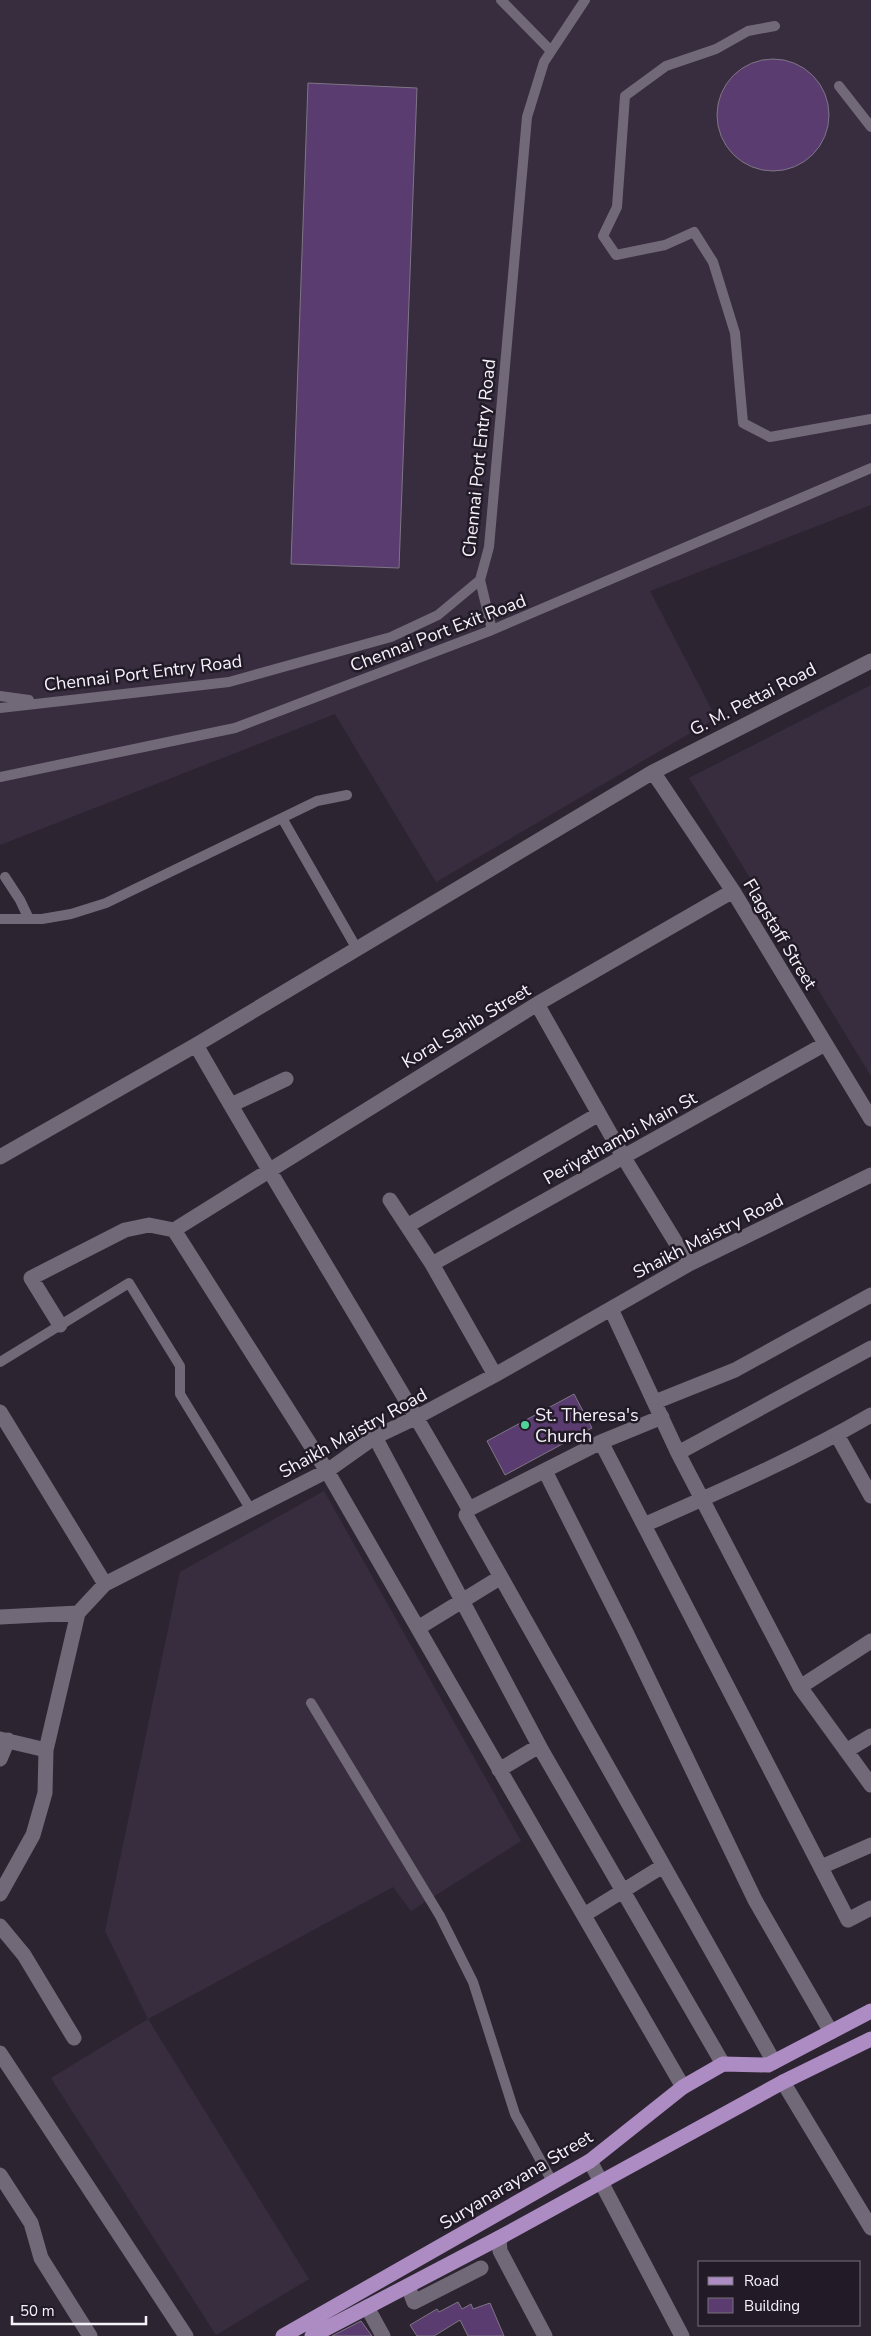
<svg xmlns="http://www.w3.org/2000/svg" width="871" height="2336" font-family="'Nunito Sans',sans-serif">
<rect width="100%" height="100%" fill="#2c2531"/>
<path fill="#372d3f" d="M0,0H871V505L650,591L716,718L436,882L335,714L0,845Z
M871,685V1076L689,778Z
M324,1491L521,1841L411,1911L393,1887L148,2019L309,2279L216,2335L51,2078L148,2019L105,1931L180,1572Z"/>
<path fill="#5b3c70" stroke="#7e7684" d="M717 115a56 56 0 1 1 112 0a56 56 0 1 1-112 0Z
M308,83L417,88L399,568L291,564Z
M574,1394L592,1428L505,1475L487,1441Z
M458,2302L462,2309L471,2304L473,2309L490,2303L504,2336H468L460,2320L434,2336H417L410,2325L437,2309L439,2312Z
M361,2321L372,2336H332Z"/>
<g fill="none" stroke-linecap="round" stroke-linejoin="round">
<path stroke="#726978" stroke-width="10" d="M501,0L551,51
M775,26L748,31L716,49L666,66L625,96L617,207L603,236L616,255L665,245L694,232L713,262L735,333L743,423L770,437L871,419
M839,86L871,127
M480,580L492,630
M0,696L29,700
M0,708L229,682L391,637L438,615L480,580L489,547L527,117L544,62L585,0
M0,777L235,728L492,630L871,468
M282,818L357,949
M5,877L20,900L29,919
M0,919H42L71,914L106,903L317,801L347,795
M0,1362L129,1283L180,1366V1394L251,1510
M311,1703L440,1916L473,1982L515,2114L553,2183"/>
<path stroke="#726978" stroke-width="15" d="M653,772L733,891L871,1119
M537,1004L624,1158L689,1264
M196,1045C285,1201 381,1353 469,1509
M231,1105L286,1079
M0,1157L196,1045L653,772L871,661
M390,1200L432,1264L495,1375
M407,1226L599,1114
M174,1230L537,1004L733,891
M432,1264L825,1044
M611,1309L678,1453L800,1687L871,1785
M60,1325L31,1278L125,1230L149,1225L174,1230L327,1471L683,2087
M655,1402L735,1370L871,1295
M0,1412L105,1584
M662,1417L601,1442L469,1509L466,1515L774,2062
M837,1435L871,1496
M375,1437L542,1751L723,2064
M601,1442L848,1920L871,1908
M678,1453L871,1348
M545,1471L625,1630L755,1900L831,2032
M644,1525C721,1491 799,1457 871,1415
M0,1617L78,1613
M418,1628L501,1577
M800,1687L871,1641
M0,1739L46,1750L78,1613L105,1584L327,1471L375,1437L417,1417L495,1375L689,1264L871,1175
M846,1751L871,1736
M0,1759L8,1740
M499,1770L539,1746
M821,1867L871,1845
M0,1894L33,1835L45,1793L46,1750
M584,1915L663,1866
M0,1926L24,1955L74,2038
M0,2053L186,2336
M783,2082L871,2228
M590,2161L682,2336
M0,2175L31,2223L41,2258L90,2336
M499,2238L500,2251L545,2336
M408,2286L414,2302L481,2268
M367,2307L383,2336"/>
<path stroke="#ad8cc4" stroke-width="15" d="M283,2336L590,2161L683,2087L723,2064L768,2065L871,2011
M312,2336L499,2238L783,2082L871,2039"/>
</g>
<circle fill="#50d398" stroke="#221b27" stroke-width="2" cx="525" cy="1425" r="5"/>
<g text-anchor="middle" dominant-baseline="central" stroke-width="5" stroke-linejoin="round" paint-order="stroke">
<g font-size="18" fill="#f6f2fa" stroke="#221b27">
<text transform="translate(479 458) rotate(-84)">Chennai Port Entry Road</text>
<text transform="translate(438 633) rotate(-21)">Chennai Port Exit Road</text>
<text transform="translate(143 673) rotate(-7)">Chennai Port Entry Road</text>
<text transform="translate(753 699) rotate(-27)">G. M. Pettai Road</text>
<text transform="translate(780 934) rotate(59)">Flagstaff Street</text>
<text transform="translate(466 1026) rotate(-31)">Koral Sahib Street</text>
<text transform="translate(620 1138) rotate(-29)">Periyathambi Main St</text>
<text transform="translate(708 1236) rotate(-27)">Shaikh Maistry Road</text>
<text transform="translate(353 1433) rotate(-29)">Shaikh Maistry Road</text>
<text transform="translate(516 2180) rotate(-31)">Suryanarayana Street</text>
</g>
<g font-size="18" fill="#f6f2fa" stroke="#221b27" text-anchor="start">
<text x="535" y="1415">St. Theresa's<tspan x="535" dy="21">Church</tspan></text>
</g>
</g>
<rect x="698" y="2261" width="162" height="65" fill="#221b27" stroke="#77717b"/>
<rect x="708" y="2277" width="25" height="8" fill="#ad8cc4" stroke="#77717b"/>
<text x="744" y="2286" font-size="15" fill="#f6f2fa">Road</text>
<rect x="708" y="2298" width="25" height="15" fill="#5b3c70" stroke="#77717b"/>
<text x="744" y="2311" font-size="15" fill="#f6f2fa">Building</text>
<path d="M12 2316v8h134v-8" fill="none" stroke="#f6f2fa" stroke-width="2.5"/>
<text x="20" y="2316" font-size="15" fill="#f6f2fa" stroke="#221b27" stroke-width="4" paint-order="stroke">50 m</text>
</svg>
